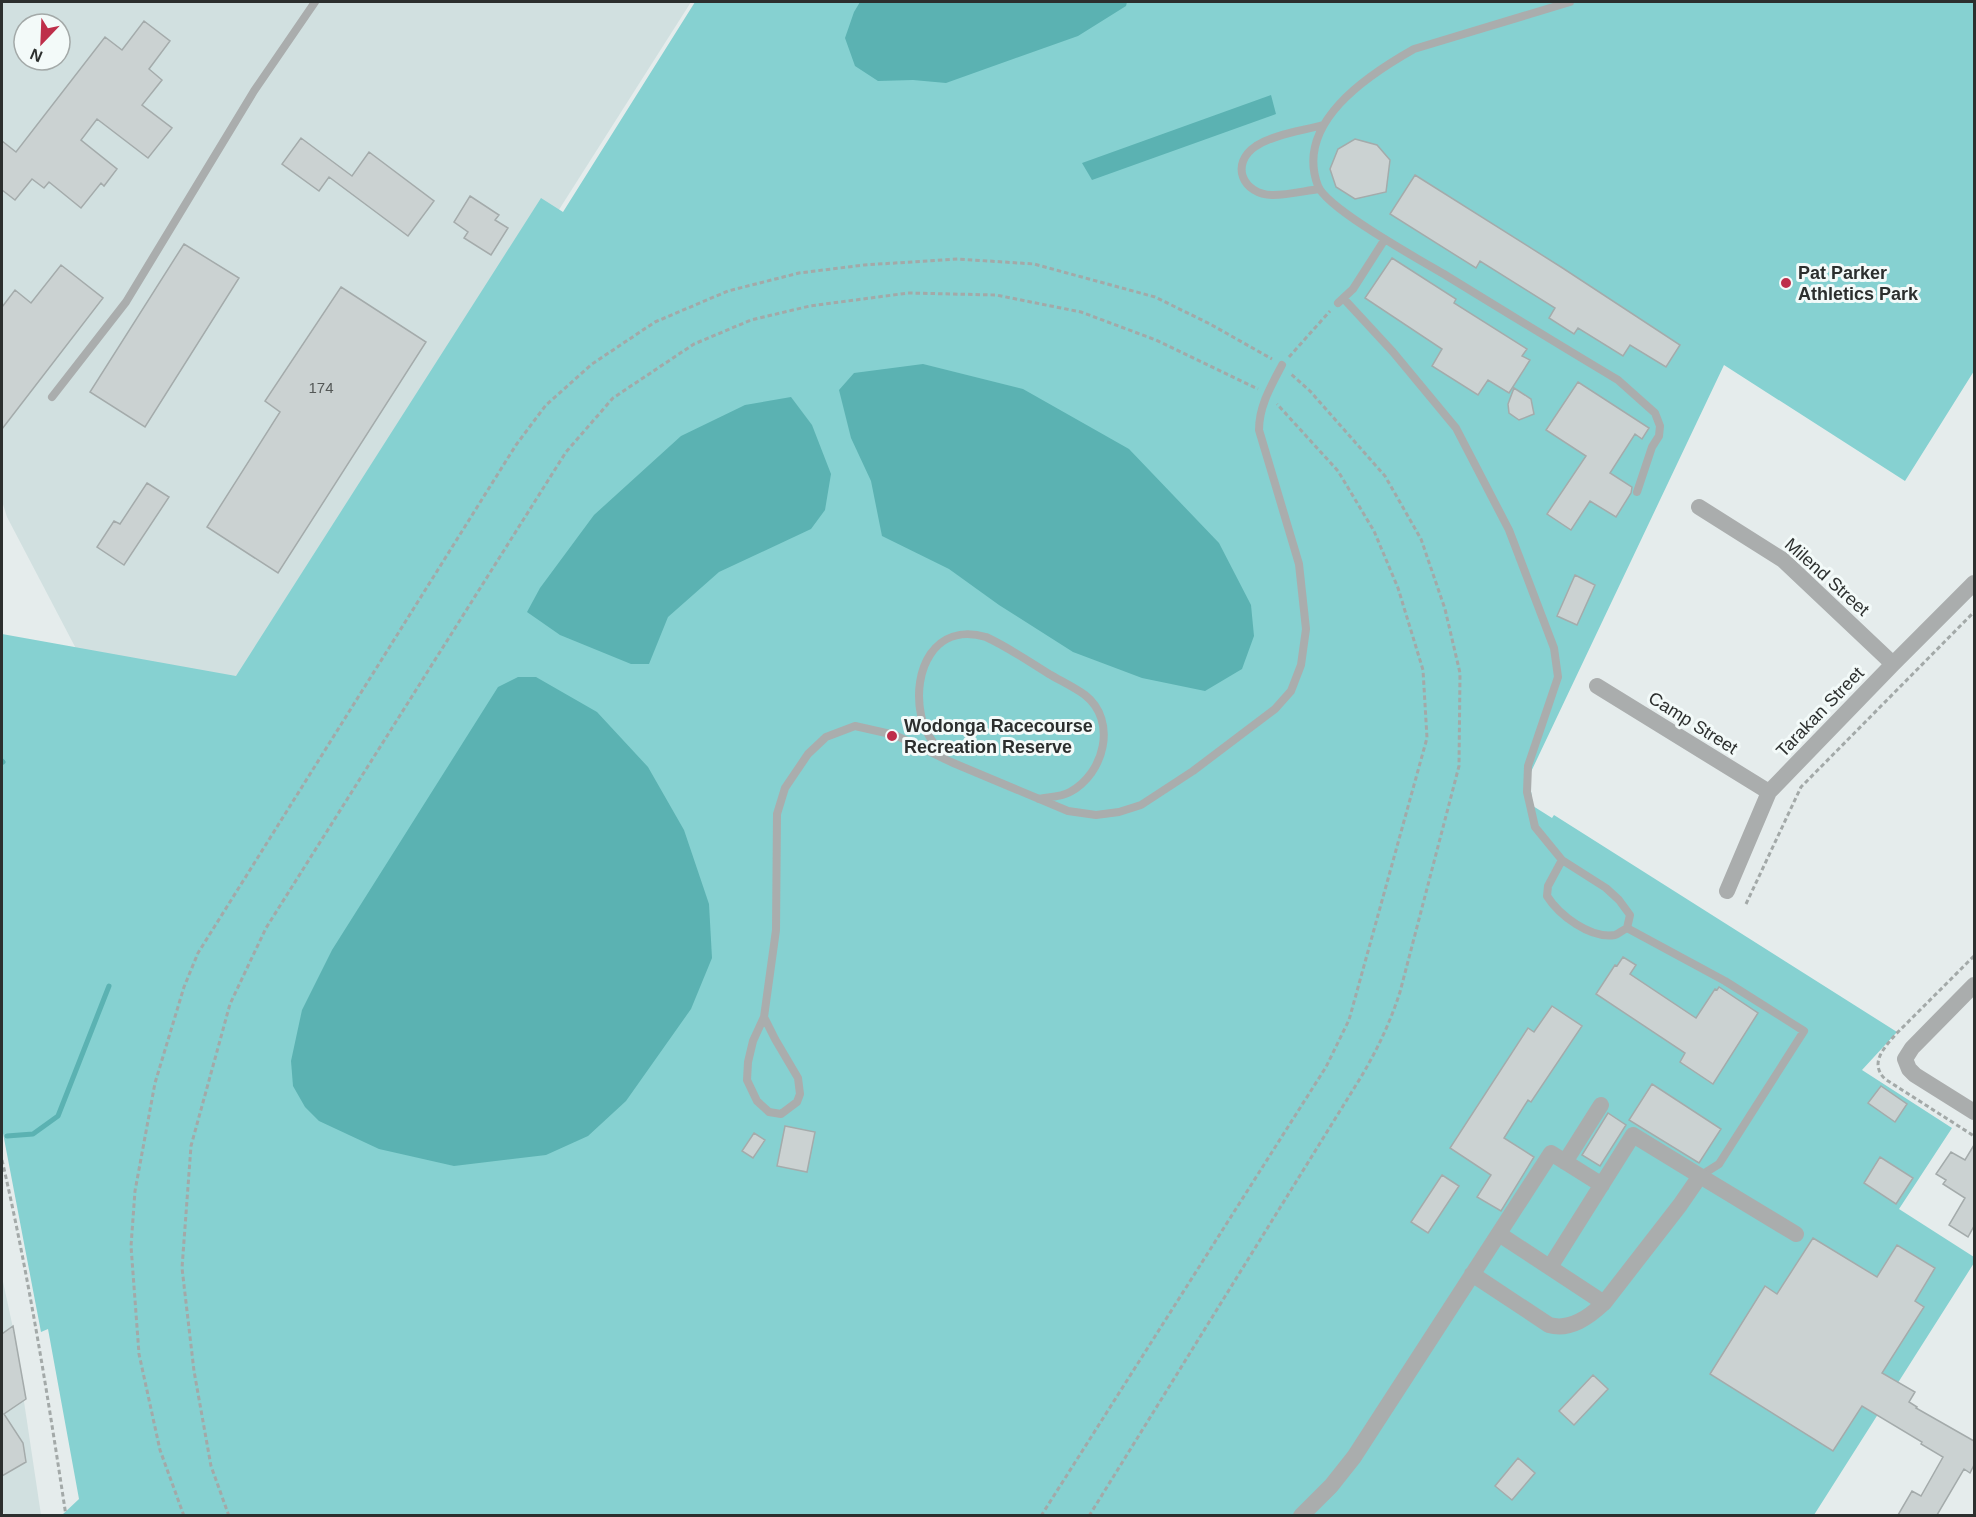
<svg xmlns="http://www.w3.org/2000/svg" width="1976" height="1517" font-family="Helvetica,sans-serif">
<rect width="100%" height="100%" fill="#e5ecec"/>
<path fill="#d1e0e0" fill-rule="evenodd" d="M2,2H691L234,721L83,662L7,517L2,501ZM24,24H60V60H24Z
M2,1277L13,1328L41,1515H5L2,1510Z"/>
<path fill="#86d1d1" d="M695,2H1974V371L1905,481L1724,365L1529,776L1533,806L1552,818L1554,815L1897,1032L1862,1070L1952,1128L1899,1209L1974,1257V1263L1814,1515H62L79,1499L48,1329L41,1332L2,1128V634L236,676L541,198L563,212Z"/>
<path fill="#5bb2b2" d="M860,2H1127L1126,6L1078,36L946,83L913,80L878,81L855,66L845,38L854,12Z
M1271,95L1276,114L1092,180L1082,163Z
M923,364L1023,389L1129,449L1219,543L1251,605L1254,636L1242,669L1205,691L1142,678L1073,652L999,605L949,569L882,536L871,481L851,438L839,390L854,373Z
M791,397L812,425L831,474L825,510L811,529L719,572L668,617L649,664H631L560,635L527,612L540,588L594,515L681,436L745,405Z
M518,677H536L597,712L648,767L684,830L709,904L712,958L691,1009L626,1101L588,1136L546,1155L454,1166L379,1149L319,1121L305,1107L293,1086L291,1061L302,1010L332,950L498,687Z"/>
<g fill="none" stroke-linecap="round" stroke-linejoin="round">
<path stroke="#5bb2b2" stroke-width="5" d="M2,761L3,762
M7,1136L33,1134L58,1116L109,986"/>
</g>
<path fill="#cbd2d2" stroke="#a4abab" stroke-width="1.5" d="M144,21L170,41L149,69L162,80L142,105L172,128L148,158L97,119L81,140L117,169L104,186L101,183L81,208L49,182L44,188L32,179L15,200L2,190V141L16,152L105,37L122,50Z
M301,138L352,176L369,152L434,201L408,236L329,177L319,191L282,164Z
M1355,139L1377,145L1390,160L1386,192L1355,199L1336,187L1330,169L1338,149Z
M1415,175L1561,267L1680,345L1666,367L1630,345L1623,356L1578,328L1574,334L1549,318L1555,308L1480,261L1476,268L1390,214Z
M470,196L499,215L495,220L508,228L491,255L464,238L468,232L454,222Z
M184,244L239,278L145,427L90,392Z
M1392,258L1456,299L1454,303L1527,349L1522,356L1530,360L1509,393L1488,380L1478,395L1432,366L1442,349L1365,298Z
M61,265L103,298L2,429V307L15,290L31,303Z
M341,287L426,342L278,573L207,527L280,412L265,401Z
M1578,382L1649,428L1642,439L1635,434L1610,473L1632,487L1631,493L1616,517L1590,501L1571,530L1547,514L1586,456L1546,430Z
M1514,388L1531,399L1534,414L1519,420L1509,413L1508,404Z
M147,483L169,497L124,565L97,547L114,521L120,524Z
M1575,575L1595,585L1577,625L1557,616Z
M1623,957L1636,965L1630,974L1696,1018L1715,989L1717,990L1719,987L1758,1013L1713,1084L1680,1062L1685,1053L1596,994L1615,965L1617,966Z
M1552,1006L1582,1026L1531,1102L1528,1100L1504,1138L1534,1157L1501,1211L1477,1197L1491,1175L1450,1148L1528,1028L1534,1032Z
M1652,1084L1721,1129L1699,1163L1629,1120Z
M1881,1086L1907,1104L1895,1122L1868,1103Z
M1608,1113L1626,1125L1600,1166L1582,1155Z
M785,1126L815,1132L807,1172L777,1166Z
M754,1133L765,1140L753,1158L742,1151Z
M1974,1145V1226L1968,1237L1949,1225L1965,1198L1943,1184L1946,1180L1936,1174L1951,1152L1965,1160Z
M1880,1157L1913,1178L1896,1204L1864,1183Z
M1442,1175L1459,1186L1428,1233L1411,1222Z
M1813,1238L1877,1277L1897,1245L1935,1268L1915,1301L1924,1307L1882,1373L1915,1392L1909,1402L1917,1407L1916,1408L1974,1441V1465L1970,1473L1964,1469L1937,1515H1898L1912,1491L1921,1496L1943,1457L1921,1444L1922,1442L1862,1406L1833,1451L1710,1374L1765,1286L1777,1294Z
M13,1326L26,1399L4,1414L23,1443L26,1462L2,1476V1334Z
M1593,1375L1608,1389L1574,1425L1559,1411Z
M1518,1458L1535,1473L1512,1500L1495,1486Z"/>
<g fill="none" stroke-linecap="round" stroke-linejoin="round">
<path stroke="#a3a9a8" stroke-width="3" stroke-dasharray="4.5 3" stroke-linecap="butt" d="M1289,357L1330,311
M1746,904L1801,787L1974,612
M1974,956L1896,1034C1884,1048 1869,1063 1885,1079L1974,1136
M2,1160C29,1277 48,1397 66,1516
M184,1516L160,1450L139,1354L131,1246L135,1191L155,1083L184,987L198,953L516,445L546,405L592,364L655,322L728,291L799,273L864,265L958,259L1034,264L1155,297L1210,324L1272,359
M229,1516L211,1466L194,1371L182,1268L191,1146L230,1004L266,928L566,452L613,398L694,344L751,320L810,306L908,293L996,295L1081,312L1156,340L1258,389
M1041,1516L1326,1067L1349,1020L1427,738L1423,670L1398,588L1374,531L1338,471L1277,404
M1089,1516L1361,1077C1377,1050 1390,1023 1400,992L1459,766L1460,673L1445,609L1421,539L1385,476L1310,391L1291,374"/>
<path stroke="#aaadad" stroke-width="8" d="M1570,2L1414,49C1368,75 1294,123 1318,186C1327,209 1422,261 1447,276C1504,311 1561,346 1618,380L1655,413L1660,426L1659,436L1652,447L1637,492
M1319,189C1304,191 1288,195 1273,195C1243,195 1229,164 1256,146C1275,134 1302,131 1323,125
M1344,299L1393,352L1456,428L1509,530L1554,648L1558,677L1528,766L1527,792L1535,827L1562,860L1606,888L1619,900L1630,915L1627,928L1725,981L1804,1031L1719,1164L1700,1176
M1338,303L1353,289L1385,239
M52,397L126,302L254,91L315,2
M943,756C934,744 924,731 921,715C912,671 934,622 986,637C1008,647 1028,661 1049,674C1061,681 1074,687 1085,695C1118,721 1104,774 1070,792C1061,797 1049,797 1039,799
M1562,860L1548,886L1547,896C1559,915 1590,939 1615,935C1618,934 1623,930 1627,928
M764,1017L775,1039L798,1078L800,1094L797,1102L781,1114L769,1112L757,1101L747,1080L748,1062L753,1041L764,1017L776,930L777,814L785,788L808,754L826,737L855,726L895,735L951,762L1068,811L1096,815L1119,812L1141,805L1193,771L1275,709L1291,691L1301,665L1306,629L1299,564L1259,430C1259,406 1271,386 1282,365"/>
<path stroke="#aaadad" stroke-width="16" d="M1699,507L1783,560L1893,664
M1597,686L1769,792
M1727,891L1769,792L1893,664L1974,583
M1974,985L1912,1048L1905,1059L1909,1069L1915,1075L1974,1112
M1565,1162L1601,1105
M1499,1234L1604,1303
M1550,1267L1633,1135L1700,1176
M1472,1274L1549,1325C1570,1331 1589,1317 1604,1303L1680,1205L1700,1176L1796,1234
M1301,1516L1331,1486L1354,1457L1551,1153L1602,1185"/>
</g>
<g fill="#be2e4a" stroke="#f3faf9" stroke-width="2">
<circle cx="1786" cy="283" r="6"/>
<circle cx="892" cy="736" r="6"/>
</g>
<g text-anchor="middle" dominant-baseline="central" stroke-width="6" stroke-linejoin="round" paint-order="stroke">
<g font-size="15" fill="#545857">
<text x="321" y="387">174</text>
</g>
<g font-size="18" font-weight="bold" fill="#2c2f2e" stroke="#f3faf9" text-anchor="start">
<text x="1798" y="273">Pat Parker<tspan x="1798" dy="21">Athletics Park</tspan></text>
<text x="904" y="726">Wodonga Racecourse<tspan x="904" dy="21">Recreation Reserve</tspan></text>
</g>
<g font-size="18" fill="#2c2f2e" stroke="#f3faf9">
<text transform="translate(1827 577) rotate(42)">Milend Street</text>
<text transform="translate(1820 712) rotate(-46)">Tarakan Street</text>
<text transform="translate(1693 723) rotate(32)">Camp Street</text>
</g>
</g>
<rect width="1976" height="1517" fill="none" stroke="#2c2f2e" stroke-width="6"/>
<g transform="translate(42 42) rotate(203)"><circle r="28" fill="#f3faf9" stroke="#a3a9a8" stroke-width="1.5"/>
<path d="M0-4.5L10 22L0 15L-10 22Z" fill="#be2e4a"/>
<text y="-9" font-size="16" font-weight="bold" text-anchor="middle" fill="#2c2f2e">N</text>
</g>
</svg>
